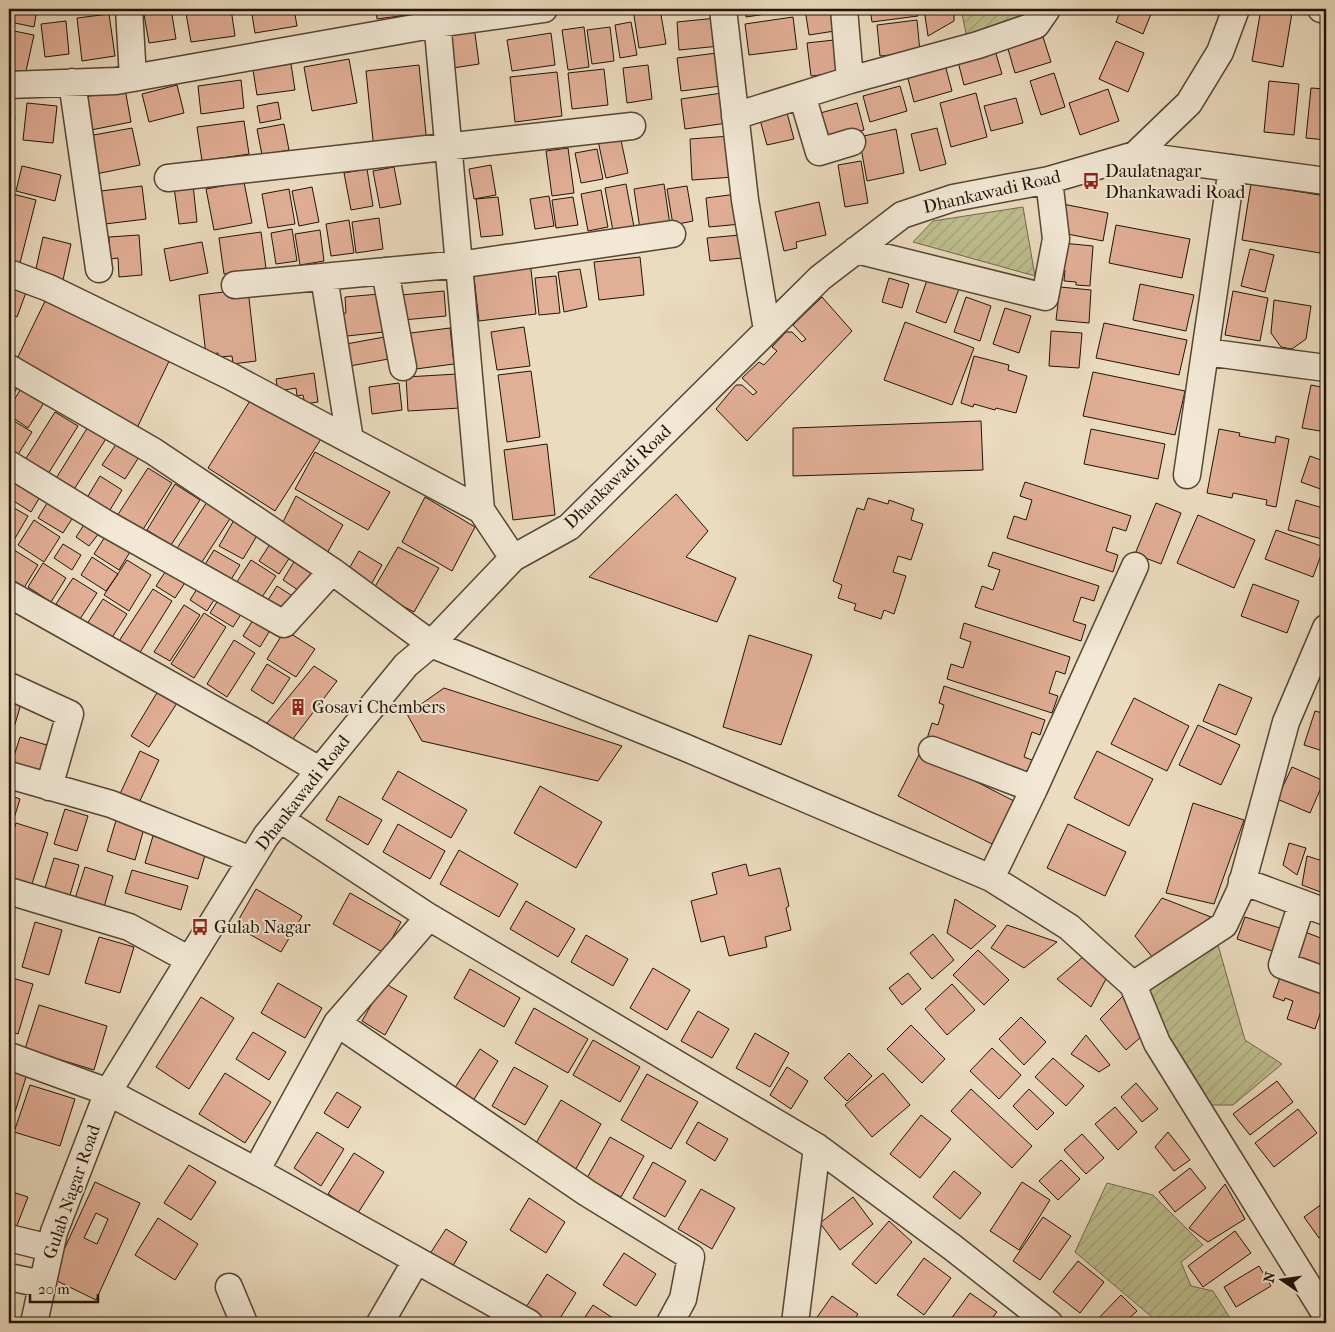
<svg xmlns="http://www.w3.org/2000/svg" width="1335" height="1332" font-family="'IM FELL French Canon',serif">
<defs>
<pattern id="garden-furrows" width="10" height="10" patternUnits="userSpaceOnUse" patternTransform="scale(1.25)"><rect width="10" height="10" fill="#bebe8e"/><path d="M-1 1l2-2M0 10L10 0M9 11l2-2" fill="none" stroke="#a3a279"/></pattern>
</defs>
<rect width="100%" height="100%" fill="#ebdbbf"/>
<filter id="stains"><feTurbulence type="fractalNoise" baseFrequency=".004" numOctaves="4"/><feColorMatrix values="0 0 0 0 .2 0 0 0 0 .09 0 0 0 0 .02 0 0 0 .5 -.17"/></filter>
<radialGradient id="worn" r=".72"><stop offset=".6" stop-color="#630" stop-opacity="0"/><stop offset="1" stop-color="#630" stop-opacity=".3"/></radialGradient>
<path fill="url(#garden-furrows)" stroke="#70694a" d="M961,9H1034L1015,27L967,38Z
M1023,207L1035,276L913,242L933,221Z
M1214,931L1245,1040L1282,1064L1233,1105H1203L1140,988Z
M1107,1183L1153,1195L1203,1245L1181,1262L1191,1286L1213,1291L1233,1323H1159L1075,1252Z"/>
<path fill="#e1ae96" stroke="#211406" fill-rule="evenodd" d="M13,9H37L34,27L10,22Z
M43,9H68V12L43,13Z
M143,9H171L176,39L149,43Z
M219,9H231L235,36L191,42L186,13Z
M251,9H294L297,26L255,33Z
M376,9H406L407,15L377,19Z
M633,9H660L666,44L639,48Z
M745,9H792V10L746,17Z
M805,9H837L841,30L809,35Z
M870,9H917L918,16L872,22Z
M924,9H954V21L928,36Z
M1121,9H1153L1143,34L1116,22Z
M1261,9L1292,13L1283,67L1252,61Z
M109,14L115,56L82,61L77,18Z
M793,17L797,49L749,55L745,24Z
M717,18L720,46L679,50L677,22Z
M917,20L920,52L880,56L877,25Z
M66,21L69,54L45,57L41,24Z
M631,22L637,55L620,58L615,25Z
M474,26L479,64L453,68L448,29Z
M584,27L589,67L568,70L562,30Z
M610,27L614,61L592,64L587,30Z
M14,31L34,35L24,80L9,77V55Z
M551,33L555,65L512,71L507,40Z
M1043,37L1051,62L1015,73L1008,49Z
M843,39L847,72L811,76L807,43Z
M1116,41L1144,53L1128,92L1099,79Z
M994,47L1002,74L964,85L957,58Z
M717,53L721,86L681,91L677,58Z
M349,59L357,103L312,111L304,67Z
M944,61L952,91L914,102L906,71Z
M291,64L295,90L257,95L253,70Z
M419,65L427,144L374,150L366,71Z
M648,65L652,99L627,103L623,68Z
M604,69L608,105L572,109L568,73Z
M557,72L562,116L515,122L510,77Z
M1054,73L1065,107L1041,115L1030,81Z
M241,80L244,108L201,114L198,86Z
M1269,81L1299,84L1294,135L1264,132Z
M177,85L184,113L149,122L142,94Z
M900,86L907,111L870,122L863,96Z
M1311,88L1326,89V140L1306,138Z
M125,89L131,122L91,130L85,97Z
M1108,89L1119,121L1080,135L1069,103Z
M722,93L727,123L685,129L681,99Z
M976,93L987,137L951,147L940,103Z
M1016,98L1023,123L991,131L984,106Z
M278,102L281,119L260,123L257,106Z
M27,103L57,106L53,143L23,140Z
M857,103L864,130L820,142L813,115Z
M787,113L794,139L767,145L760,120Z
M9,115L15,117L9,149Z
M244,121L249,154L202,161L197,127Z
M284,124L289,150L262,155L257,129Z
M132,128L140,165L96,174L88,136Z
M937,128L946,164L920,171L911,134Z
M896,129L904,173L867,181L859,137Z
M619,131L628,173L606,178L597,136Z
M730,136L734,177L692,180L690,139Z
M568,148L574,193L552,196L546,151Z
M597,149L603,179L581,183L575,153Z
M861,161L868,203L845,207L838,165Z
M491,165L496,195L474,199L469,169Z
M22,166L61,175L55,201L16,191Z
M394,167L401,204L380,208L373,171Z
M367,169L373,206L351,210L344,173Z
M244,182L252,223L214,230L206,189Z
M626,184L634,227L613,231L605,188Z
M664,184L670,225L640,229L634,189Z
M1251,184L1326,196V211L1320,253L1242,240Z
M193,185L197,222L179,224L174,187Z
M142,186L146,219L105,224L101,191Z
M687,186L693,221L673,225L667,189Z
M312,187L319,222L299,226L292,191Z
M289,189L295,224L268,228L262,194Z
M601,190L608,227L588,231L581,194Z
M9,193L36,200L19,267L9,264Z
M737,194L741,224L709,227L706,198Z
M549,196L554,226L535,229L530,199Z
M498,197L503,235L481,237L476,199Z
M573,197L578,225L556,228L552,200Z
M819,202L826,235L796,242L797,248L784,251L775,212Z
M1063,204L1108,213L1103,241L1057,232Z
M379,218L383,249L356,253L352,222Z
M349,220L354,253L331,256L326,224Z
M1116,225L1190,239L1182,278L1109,263Z
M292,229L297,261L276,264L271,233Z
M320,230L324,261L300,265L295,234Z
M261,232L266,268L224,274L219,238Z
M139,235L142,275L119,277L118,258L110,259L109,237Z
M740,235L743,258L710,261L707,238Z
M43,237L71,244L63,280L35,273Z
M202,242L208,273L170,281L164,249Z
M1062,243L1093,246L1090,286L1076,285V282L1064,281L1065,270H1059Z
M1250,249L1274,255L1265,292L1241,286Z
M640,257L644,295L599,300L594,262Z
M530,261L536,314L479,321L473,268Z
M580,269L587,307L564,312L558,272Z
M556,276L560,313L539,315L535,278Z
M928,277L959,289L946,323L916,312Z
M889,278L909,284L902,308L882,302Z
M9,280L28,287L17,317L9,314Z
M1140,284L1194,295L1186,331L1133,320Z
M1060,287L1091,290L1089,323L1056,320Z
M248,289L256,361L233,364L232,356L218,357V353L206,355L199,295Z
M444,291L446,316L403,320L401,295Z
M1233,291L1268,298L1260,341L1225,335Z
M49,293L173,353L137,428L13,367Z
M379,294L384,332L338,337L336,314L346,313L345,297Z
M822,297L852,331L747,441L716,409L736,385H742L753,395L757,392L742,378L759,362L764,365L777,351L772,347L786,332H792L802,342L806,339L793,325Z
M966,297L991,306L980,341L954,332Z
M1274,300L1311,306L1306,339L1292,349L1281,347L1271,333Z
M1005,308L1031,316L1019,353L993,344Z
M905,322L974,348L952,405L884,380Z
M1104,323L1187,340L1179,375L1096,358Z
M524,327L530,366L497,370L491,332Z
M450,328L454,364L408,370L403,334Z
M1051,331L1082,333L1079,368L1049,366Z
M390,336L394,358L350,366L346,344Z
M974,356L1009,365L1008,370L1027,376L1016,413L996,408L995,410L974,404L973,407L961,403Z
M531,371L540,437L507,442L498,375Z
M1093,372L1185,391L1175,435L1083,416Z
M314,373L318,402L305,404L303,395L297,396L296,388L278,391L276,379Z
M457,374L460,408L408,411L406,377Z
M9,383L17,388L9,402Z
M399,383L402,410L372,414L369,387Z
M24,384L47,398L28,428L9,415V408Z
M1311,385L1326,388V432L1302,428Z
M253,396L321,439L275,511L208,468Z
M55,412L78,426L48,474L25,460Z
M9,418L32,432L12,464L9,462Z
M981,421L983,470L793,476V428Z
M91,422L109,434L73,491L55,480Z
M1091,429L1165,444L1158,479L1084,464Z
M1219,429L1240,433L1239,436L1275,443L1276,436L1289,439L1276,507L1266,505L1267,500L1233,493L1232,498L1207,493Z
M117,443L139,457L125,479L102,465Z
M547,444L555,515L513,520L504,450Z
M315,452L390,492L368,530L295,489Z
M1310,456L1326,462V491L1301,482Z
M148,468L172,483L142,531L117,516Z
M19,474L44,490L31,512L9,498V490Z
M100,476L122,490L107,515L85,501Z
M1025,482L1131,516L1126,531L1113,527L1106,551L1118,555L1113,572L1007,538L1014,516L1026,520L1032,500L1020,496Z
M175,484L200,500L171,545L147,530Z
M676,494L708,531L686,557L736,578L717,622L589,577Z
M52,495L77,511L63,533L38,518Z
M296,496L343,525L322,562L278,532Z
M425,497L475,527L452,571L402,542Z
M868,498L888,504L889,500L914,509L911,520L923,524L911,560L898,556L893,572L906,576L894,614L884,610L881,619L854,610L856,604L838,598L842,585L833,581L857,508L864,510Z
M209,499L233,514L198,568L174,553Z
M1296,500L1326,509V540L1288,530Z
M1156,503L1181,513L1161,564L1135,554Z
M9,505L28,516L14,540L9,537Z
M237,515L261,529L243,559L219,546Z
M1198,515L1255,540L1234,588L1177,563Z
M89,517L103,528L89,546L76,537Z
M34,520L60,537L44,562L18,545Z
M1276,530L1324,547L1313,577L1265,559Z
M108,532L133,547L119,570L94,554Z
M272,541L292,554L279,574L259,561Z
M63,544L81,555L72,570L54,558Z
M398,547L439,568L414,612L373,590Z
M14,550L38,565L22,591L9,583V559Z
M214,550L240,565L227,586L201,571Z
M359,551L382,565L369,588L346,574Z
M993,552L1099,586L1094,601L1081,597L1073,621L1086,625L1081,641L975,607L982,586L993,590L1000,570L988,566Z
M92,557L118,574L106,591L81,575Z
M127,560L151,575L129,611L104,595Z
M251,560L276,576L258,603L233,588Z
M295,560L313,571L301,592L283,580Z
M43,563L66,578L51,602L28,587Z
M171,563L190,575L175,598L156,586Z
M73,578L97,593L80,619L56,604Z
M202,581L219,592L207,611L190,600Z
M1253,584L1299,601L1287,633L1241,616Z
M277,586L297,599L287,616L266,603Z
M153,589L172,601L139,654L119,641Z
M222,594L245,608L233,627L210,613Z
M103,599L127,614L111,639L87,624Z
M184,605L200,615L170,661L154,652Z
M258,612L275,622L260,647L243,636Z
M204,613L226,627L194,678L171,664Z
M964,623L1070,657L1065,674L1056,671L1049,693L1058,696L1052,713L947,679L951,664L963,668L971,642L960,638Z
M285,630L315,649L296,677L267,659Z
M749,635L812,655L781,745L723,727Z
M234,640L255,653L227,697L207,684Z
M267,664L290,678L273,704L251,690Z
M314,666L337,681L286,748L258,734Z
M1219,684L1252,698L1236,735L1203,721Z
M944,686L1045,720L1040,735L1032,732L1024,757L1032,760L1027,775L926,742L932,723L938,725L944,705L939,703Z
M444,688L622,746L598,781L422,741L407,714Z
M158,691L177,703L149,747L131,736Z
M1134,698L1189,726L1167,771L1111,744Z
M9,701L21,704L9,744Z
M1315,711L1326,714V752L1304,745Z
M1198,725L1240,745L1221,785L1179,765Z
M20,737L50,746L40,778L10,769Z
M140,751L159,760L137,807L118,798Z
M1097,751L1153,779L1129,826L1074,798Z
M920,753L1014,801L992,844L898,796Z
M1292,767L1324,781L1310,813L1277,799Z
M398,771L467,810L451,838L382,799Z
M540,786L602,822L576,868L514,833Z
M9,795L20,799L11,828L9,827Z
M339,796L382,820L368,845L326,820Z
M1193,803L1244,820L1214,904L1166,893Z
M65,809L88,816L77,851L54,844Z
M1326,811V825L1321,823Z
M117,817L145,825L135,860L107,851Z
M16,823L48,833L31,887L9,880V845Z
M398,824L445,851L430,879L383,852Z
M1068,824L1126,852L1105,896L1047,868Z
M153,836L206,852L198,879L145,863Z
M1289,843L1306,848L1297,875L1283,865Z
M459,850L518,884L499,917L440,884Z
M1307,856L1326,862V894L1302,885Z
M54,858L79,865L67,905L42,898Z
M746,864L749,876L780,868L789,906L786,908L791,930L765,937L767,947L729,956L724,936L701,942L691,901L717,894L712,873Z
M85,867L113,876L102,914L73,905Z
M132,870L188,886L181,910L125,893Z
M256,889L302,916L281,952L235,926Z
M350,893L401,922L384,953L333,924Z
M1162,898L1211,917L1154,959L1135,936Z
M955,899L996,926L971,949L947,933Z
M526,901L575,929L558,957L510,929Z
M1245,917L1286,930L1278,953L1237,939Z
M35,922L62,930L49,975L22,967Z
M1007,925L1057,942L1024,968L991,948Z
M1297,929L1326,940V973L1287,959Z
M933,934L954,960L932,979L910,953Z
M586,935L628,959L613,986L571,962Z
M99,937L134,947L120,993L85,983Z
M978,950L1009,980L984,1005L953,975Z
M1084,956L1106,979L1091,1007L1057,979Z
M653,968L690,990L667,1030L630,1008Z
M470,969L520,998L504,1027L454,998Z
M1282,972L1326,987V996L1315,1029L1287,1019L1293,1001L1285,998L1284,1001L1273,997Z
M908,973L921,989L902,1005L889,988Z
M9,977L33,984L18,1034L9,1031Z
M278,983L322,1008L305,1038L261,1013Z
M384,983L407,996L385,1035L362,1021Z
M952,984L975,1010L947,1035L925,1009Z
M1125,994L1141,1037L1126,1050L1100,1019Z
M201,997L234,1018L189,1089L156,1067Z
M39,1005L107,1026L94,1070L25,1049Z
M534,1008L588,1039L568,1073L515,1043Z
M698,1011L729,1029L712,1058L681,1041Z
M1021,1017L1046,1042L1024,1065L999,1039Z
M911,1025L945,1059L922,1083L887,1049Z
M253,1032L286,1052L269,1080L236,1059Z
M755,1033L789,1053L770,1087L736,1068Z
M1086,1035L1110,1065L1099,1072L1071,1054Z
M593,1040L640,1067L620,1102L573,1075Z
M992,1048L1021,1075L999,1099L970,1071Z
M480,1049L498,1061L471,1104L452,1092Z
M849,1053L872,1076L847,1101L824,1078Z
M1053,1058L1084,1086L1066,1106L1035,1077Z
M514,1067L548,1086L525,1125L492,1106Z
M787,1067L808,1081L791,1109L770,1095Z
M9,1068L27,1074L9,1131Z
M225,1073L271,1102L245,1143L199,1114Z
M883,1073L910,1105L872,1137L845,1105Z
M647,1074L698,1102L671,1149L621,1120Z
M1277,1081L1293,1102L1250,1135L1233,1114Z
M1136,1083L1158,1109L1142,1122L1121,1097Z
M30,1085L75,1099L60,1146L14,1132Z
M971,1089L1032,1146L1012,1168L951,1111Z
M1029,1089L1054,1113L1037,1130L1013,1106Z
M337,1092L361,1107L348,1128L324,1113Z
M561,1100L601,1124L573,1174L532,1150Z
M1115,1107L1137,1132L1118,1150L1095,1124Z
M1298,1109L1317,1133L1274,1167L1255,1143Z
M921,1115L951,1139L920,1178L890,1154Z
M698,1122L728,1139L715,1161L686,1143Z
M317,1132L344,1149L321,1186L294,1168Z
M1168,1132L1190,1160L1174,1171L1155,1147Z
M1082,1134L1104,1158L1086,1174L1064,1150Z
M610,1137L644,1156L621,1197L587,1178Z
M354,1153L384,1172L358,1213L328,1194Z
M1061,1160L1080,1179L1058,1200L1039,1181Z
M653,1162L686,1181L665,1217L633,1198Z
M189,1165L216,1182L191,1220L164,1203Z
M1190,1168L1206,1188L1175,1212L1159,1192Z
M954,1171L981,1193L960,1219L933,1197Z
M95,1182L140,1203L96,1300L51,1278ZM96,1213L108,1219L97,1244L84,1238Z
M1022,1182L1050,1200L1019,1250L990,1231Z
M1225,1184L1245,1219L1208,1242L1189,1228Z
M701,1189L735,1208L712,1249L678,1229Z
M9,1191L28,1197L14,1233L9,1231Z
M853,1197L873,1224L840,1250L820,1223Z
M529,1198L565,1222L546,1253L510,1230Z
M1326,1201V1232L1319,1238L1304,1217Z
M1043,1217L1071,1236L1040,1280L1013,1261Z
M158,1218L198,1244L175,1280L135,1255Z
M889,1221L912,1242L876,1284L852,1264Z
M446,1229L467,1242L448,1274L426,1260Z
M1235,1231L1251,1253L1203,1287L1188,1266Z
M624,1253L656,1274L636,1306L603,1285Z
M924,1258L951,1278L924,1315L897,1295Z
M1078,1261L1104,1282L1080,1313L1053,1292Z
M1259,1266L1271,1286L1236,1307L1224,1287Z
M547,1274L576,1293L557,1323H540L523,1312Z
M970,1293L997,1312L988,1323H948Z
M1121,1295L1137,1311L1124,1323H1094Z
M832,1296L858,1314L852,1323H813Z
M593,1305L619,1322L618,1323H581Z"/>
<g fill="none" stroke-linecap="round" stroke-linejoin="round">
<g stroke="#544634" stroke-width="29">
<path id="street" d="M129,9L133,78
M436,9L481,510L513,558
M723,9L745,200L767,330
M844,9L850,80
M1321,9L1326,10
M72,82L99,269
M9,85L116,81L437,24L544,9
M802,95L819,152L852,142
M735,116L850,80L978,45L1036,25L1047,9
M1135,155L1189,103L1220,52L1236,9
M168,178L632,126
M856,250L1045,297L1056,239L1049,180
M385,271L403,367
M9,273L49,288L230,376L481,510
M324,277L350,440
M235,285L472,263L672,234
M1206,352L1326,368
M9,368L153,451L332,571L431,644L684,747L991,878L1069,927L1133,985L1157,1043L1326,1315
M9,464L105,523L284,624L332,571
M1187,475L1232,168
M9,594L258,734L319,770
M9,686L70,714L49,787
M932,750L1034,789
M9,775L111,804L251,860
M280,819L429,917L817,1147L952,1247L1049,1323
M991,878L1034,789L1135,566
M1242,881L1326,912
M9,891L129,927L188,959
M1302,903L1282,965L1326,981
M1133,985L1224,925L1240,891L1286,722L1326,628
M337,1023L587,1193L691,1257L683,1299L670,1323
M9,1056L108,1092L271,1179L529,1323
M256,1171L337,1023L429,917
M9,1238L50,1248
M9,1277L42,1284
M229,1287L244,1323
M34,1323L54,1232L108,1092L266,836L406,665L431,644L513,558L569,527L820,278L902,215L953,198L1049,180L1135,155L1326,181
M380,1323L416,1261
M795,1323L817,1147"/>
</g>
<use href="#street" stroke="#f2e8d5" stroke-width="26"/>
</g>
<defs>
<g id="bus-bare" transform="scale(1.35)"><path d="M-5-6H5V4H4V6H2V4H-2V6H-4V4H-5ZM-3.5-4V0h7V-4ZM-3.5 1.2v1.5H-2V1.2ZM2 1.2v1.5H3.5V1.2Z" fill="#8f2418" stroke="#f2e8d5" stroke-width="2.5" paint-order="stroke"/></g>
<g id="building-bare" transform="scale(1.35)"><path d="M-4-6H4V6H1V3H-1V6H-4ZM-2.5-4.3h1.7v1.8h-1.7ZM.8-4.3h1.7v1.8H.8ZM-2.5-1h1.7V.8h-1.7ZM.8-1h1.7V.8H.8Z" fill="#8f2418" stroke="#f2e8d5" stroke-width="2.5" paint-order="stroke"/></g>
</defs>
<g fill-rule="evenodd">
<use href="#bus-bare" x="1091" y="181"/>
<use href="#building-bare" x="298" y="707"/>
<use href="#bus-bare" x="200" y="927"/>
</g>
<g text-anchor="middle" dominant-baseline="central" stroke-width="4" stroke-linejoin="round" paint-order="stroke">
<g font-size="18" fill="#211406" stroke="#f2e8d5" text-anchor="start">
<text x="1105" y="171">Daulatnagar<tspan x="1105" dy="21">Dhankawadi Road</tspan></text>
<text x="312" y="707">Gosavi Chembers</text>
<text x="214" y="927">Gulab Nagar</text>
</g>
<g font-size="18" fill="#211406" stroke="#f2e8d5">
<text transform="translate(992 192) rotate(-13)">Dhankawadi Road</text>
<text transform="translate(618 477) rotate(-44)">Dhankawadi Road</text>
<text transform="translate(303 793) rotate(-52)">Dhankawadi Road</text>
<text transform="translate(72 1192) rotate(-71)">Gulab Nagar Road</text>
</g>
</g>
<rect width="1335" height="1332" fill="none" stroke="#ebdbbf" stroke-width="30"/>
<rect x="10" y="10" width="1315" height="1312" fill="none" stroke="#211406" stroke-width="2.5"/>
<rect x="15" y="15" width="1305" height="1302" fill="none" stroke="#211406"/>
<g transform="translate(1282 1280) rotate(283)" stroke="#f2e8d5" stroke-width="4" paint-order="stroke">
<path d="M0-4L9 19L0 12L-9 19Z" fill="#211406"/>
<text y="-8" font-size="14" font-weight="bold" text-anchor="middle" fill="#211406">N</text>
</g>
<path d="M30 1294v8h68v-8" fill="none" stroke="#211406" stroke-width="2.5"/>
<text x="38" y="1294" font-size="15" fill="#211406" stroke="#f2e8d5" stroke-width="4" paint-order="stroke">20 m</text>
<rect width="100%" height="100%" filter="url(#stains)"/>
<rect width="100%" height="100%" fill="url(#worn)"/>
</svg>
